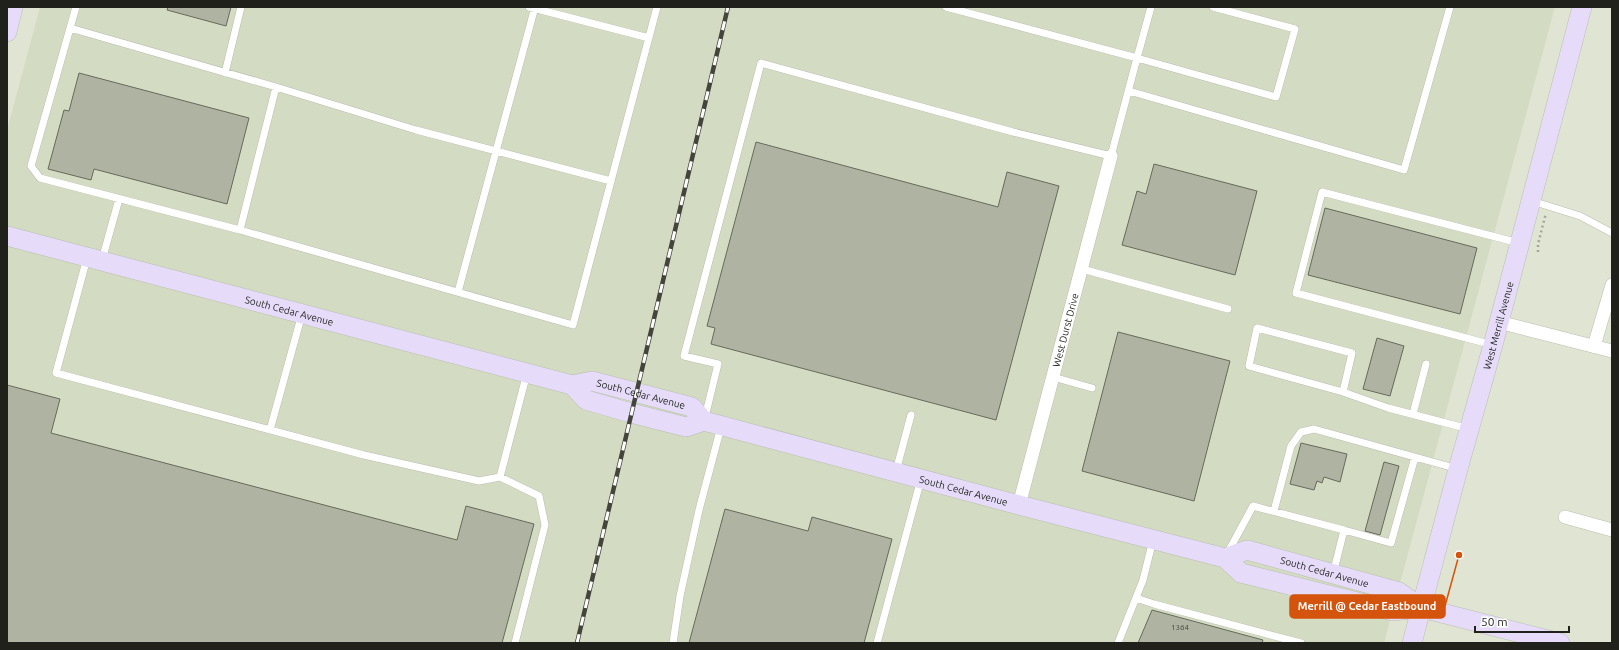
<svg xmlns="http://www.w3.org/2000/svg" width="1619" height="650" font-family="Ubuntu,sans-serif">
<rect width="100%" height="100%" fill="#e0e5d3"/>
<path fill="#d4dbc3" d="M40,7H1555L1384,643H7V130Z"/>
<path fill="#aeb3a2" stroke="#666a5b" d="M168,7H231L226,26L167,10Z
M79,73L249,118L227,204L94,169L91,180L48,169L64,110L69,111Z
M756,142L998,207L1007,172L1059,186L996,420L711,344L715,328L707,326Z
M1154,164L1257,191L1235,275L1122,245L1137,191L1146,194Z
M1325,208L1477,248L1460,314L1308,275Z
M1118,332L1230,361L1194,501L1082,471Z
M1377,338L1404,346L1390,396L1363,389Z
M7,385L60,399L51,433L457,540L466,506L534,524L502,643H7Z
M1301,443L1347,454L1340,482L1324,477L1322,483L1317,481L1314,490L1290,484Z
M1384,462L1399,466L1380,535L1365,531Z
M725,509L808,531L812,517L892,539L864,643H689Z
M1152,610L1263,640L1262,643H1138Z"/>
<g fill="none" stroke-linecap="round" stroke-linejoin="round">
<g stroke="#b9bead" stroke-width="8">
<path id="lane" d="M76,7L31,166L40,178L240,230L573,325L657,7
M529,7L649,38
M1151,7L1137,58L1276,97L1295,29L1213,7
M70,28L276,87L416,130L611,181
M225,73L241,7
M1129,91L1404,170L1450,7
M1532,201L1580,216L1612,233
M240,230L276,87
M87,258L56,373L364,455L479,481L500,477L539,496L545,525L515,643
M102,260L119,199
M1082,269L1228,309
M458,292L535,7
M1493,345L1296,293L1322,192L1519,243
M1053,377L1092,388
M1343,392L1352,353L1257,328L1249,366L1343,392L1388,408L1469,429
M1413,414L1426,364
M705,417L718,364L684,356L761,63L1013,132L1111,156L1137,58L946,7
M270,430L302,314
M896,471L911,415
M500,477L527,373
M1274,511L1291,446L1301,432L1314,429L1458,469
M1344,530L1391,543L1415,457
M1227,554L1253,506L1344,530L1333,574
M1136,598L1154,604L1301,643
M673,643L680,596L699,510L721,427
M877,643L921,479
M1118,643L1143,580L1153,540"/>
</g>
<g stroke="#b9bead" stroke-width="14">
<g id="street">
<path d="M1499,322L1612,351"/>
<path d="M1594,346L1612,285"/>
<path id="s1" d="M1019,505L1111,156"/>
<path d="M1565,517L1612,530"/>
</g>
</g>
<g stroke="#b9bead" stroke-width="20">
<g id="secondary">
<path d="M7,32L13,7"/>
<path id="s2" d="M7,236L572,385L586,400L631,413L686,427L704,421L1019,505L1225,558L1241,573L1393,611L1422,608L1560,643"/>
<path id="s3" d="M572,385L592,381L692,407L704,421"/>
<path id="s4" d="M1225,558L1247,550L1399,592L1422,608"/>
<path id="s5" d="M1412,643L1458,469L1493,345L1582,7"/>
</g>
</g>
<path stroke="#a3a799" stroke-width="2.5" stroke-dasharray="2 3" stroke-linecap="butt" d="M1538,252V244L1546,213"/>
<use href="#lane" stroke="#fff" stroke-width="7"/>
<use href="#street" stroke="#fff" stroke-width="13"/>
<use href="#secondary" stroke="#e6dcfa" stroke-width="19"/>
<g stroke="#43453c" stroke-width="4.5">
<path id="rail" d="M577,643L728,7"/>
</g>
<use href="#rail" stroke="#fff" stroke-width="3" stroke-dasharray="9" stroke-linecap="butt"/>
</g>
<g text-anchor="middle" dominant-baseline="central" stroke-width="3.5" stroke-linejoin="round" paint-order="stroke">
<g font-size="8" fill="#43463c">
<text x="1180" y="627">1364</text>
</g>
<g font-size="10" fill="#1f211a" stroke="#fff">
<text stroke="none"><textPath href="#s2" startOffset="292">South Cedar Avenue</textPath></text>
<text stroke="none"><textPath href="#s5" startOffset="329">West Merrill Avenue</textPath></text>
<text stroke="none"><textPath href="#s1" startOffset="181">West Durst Drive</textPath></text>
<text stroke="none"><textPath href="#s3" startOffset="71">South Cedar Avenue</textPath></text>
<text stroke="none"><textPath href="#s2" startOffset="996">South Cedar Avenue</textPath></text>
<text stroke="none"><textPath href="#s4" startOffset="104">South Cedar Avenue</textPath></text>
</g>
</g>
<path fill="none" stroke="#d4530d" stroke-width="1.5" d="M1459 555L1445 606"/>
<circle fill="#d4530d" stroke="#fff" stroke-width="1.5" cx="1459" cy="555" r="4"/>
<rect fill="#d4530d" stroke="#d4530d" stroke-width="1.5" x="1290" y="595" width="155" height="23" rx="4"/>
<g font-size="11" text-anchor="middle" font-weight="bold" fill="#fff">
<text x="1367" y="610">Merrill @ Cedar Eastbound</text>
</g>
<rect width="1619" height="650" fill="none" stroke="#1f211a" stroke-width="16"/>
<path d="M1475 626v6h94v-6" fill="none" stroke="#1f211a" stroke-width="2"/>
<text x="1481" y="626" font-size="12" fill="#1f211a" stroke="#ffffff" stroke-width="3" paint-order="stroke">50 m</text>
</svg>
